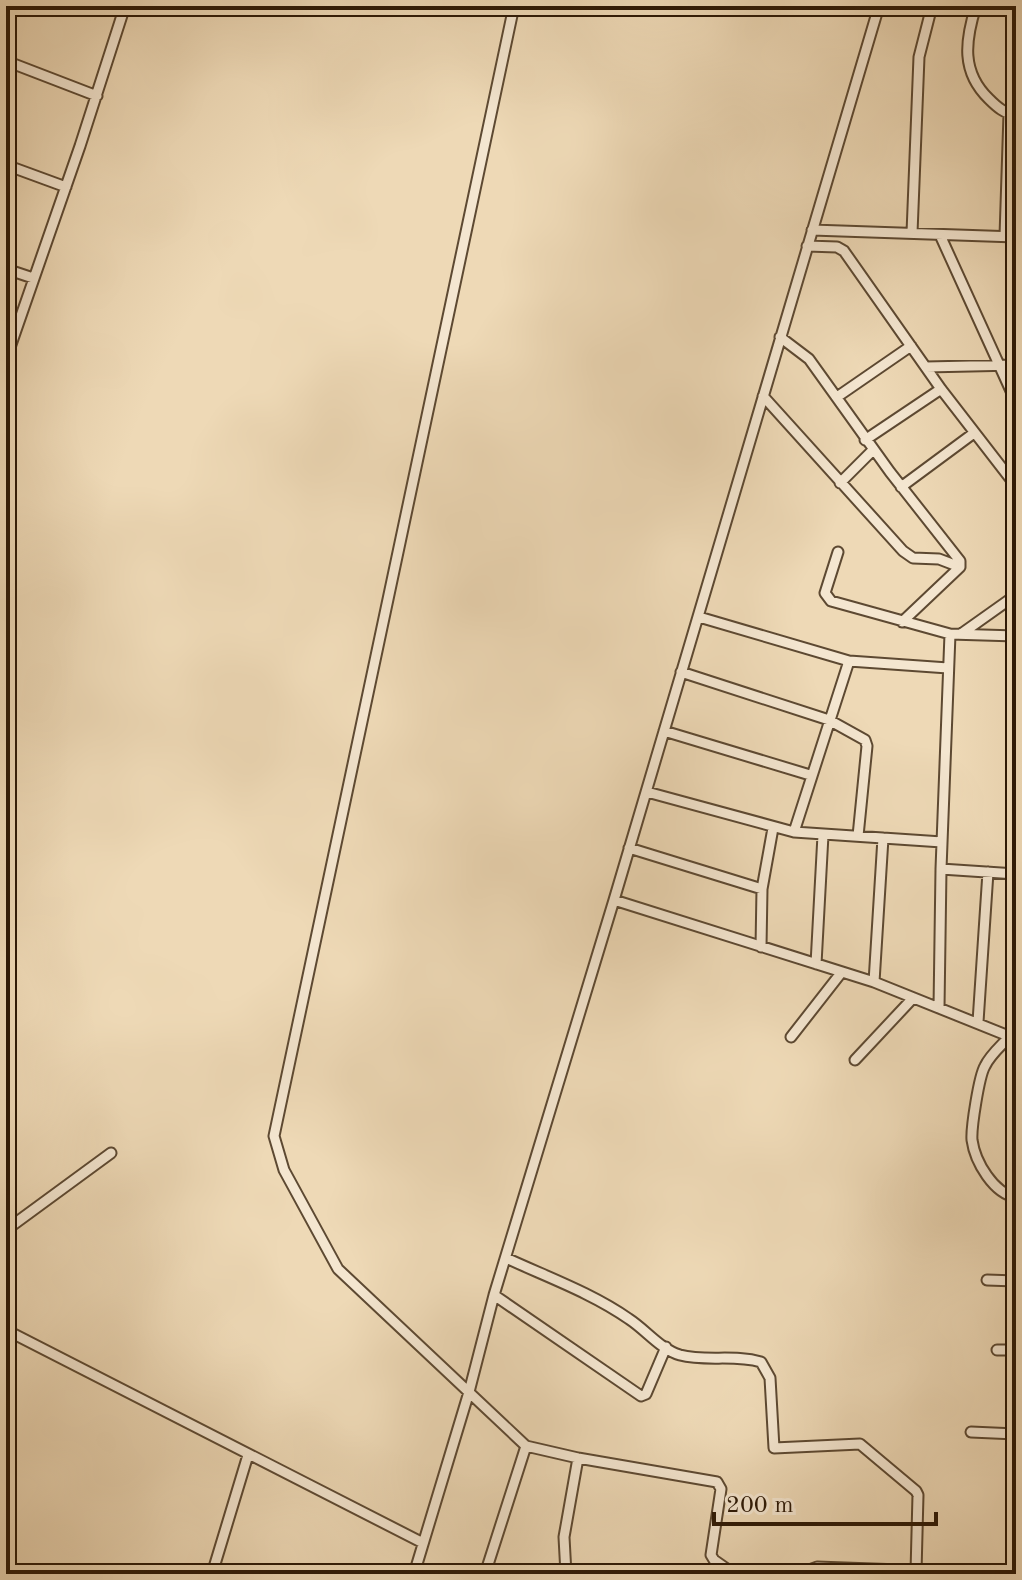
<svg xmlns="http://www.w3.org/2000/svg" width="1022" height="1580" font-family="'Old Standard TT',serif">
<rect width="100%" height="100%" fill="#eed9b6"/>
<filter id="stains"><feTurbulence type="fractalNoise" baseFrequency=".0025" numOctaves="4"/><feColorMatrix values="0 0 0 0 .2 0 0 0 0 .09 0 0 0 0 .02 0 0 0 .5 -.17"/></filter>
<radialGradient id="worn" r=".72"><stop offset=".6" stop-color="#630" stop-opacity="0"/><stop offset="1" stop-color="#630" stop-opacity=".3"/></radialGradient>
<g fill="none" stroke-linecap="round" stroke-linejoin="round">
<g stroke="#5d4932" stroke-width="13">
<path id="minor" d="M514,6L274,1136L284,1170L338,1269L526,1446L578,1458L717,1482L721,1489L711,1555L714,1560L734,1574
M976,6C965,41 961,72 989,99C997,107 1005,114 1016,115
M6,61L97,96
M6,165L66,187
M812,230L1016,237
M912,233L919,57L932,6
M940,235L1016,402
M1005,236L1009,114
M807,246L837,247L844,251L941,389L1016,486
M6,269L33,278
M780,337L809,359L890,472L960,561V567
M6,359L80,146L125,6
M926,367L1016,365
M763,396L903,551L913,558L939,559L960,567L902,622
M837,397L911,346
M865,440L941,389
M840,483L873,450
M901,487L974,433
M838,552L825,593L831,601L950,634L1016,636
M699,617L849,661L948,668
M961,634L1016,595
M681,672L829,720L865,740L867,746L858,836
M664,731L810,775
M647,792L794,832L942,842
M794,832L849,661
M629,848L762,889
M941,869L1016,874
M614,900L874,982L1016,1039
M761,947L762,889L773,828
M816,964L823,835
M874,982L883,838
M939,1008L941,869L950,634
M978,1022L988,872
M791,1037L841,973
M1009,1037C1001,1046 990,1055 985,1066C979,1076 971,1128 972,1140C975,1162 994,1194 1016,1197
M855,1060L913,998
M6,1230L111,1153
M506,1258C547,1277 592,1293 629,1319C646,1330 660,1349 680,1355C706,1362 734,1354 761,1362L770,1378L774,1448L860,1444L916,1491L918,1495L916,1572
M987,1280L1016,1281
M494,1295L641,1396L646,1394L666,1347
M6,1330L423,1543
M997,1350H1016
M971,1432L1016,1434
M212,1574L248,1455
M414,1574L469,1392L494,1295L614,900L879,6
M485,1574L526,1446
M566,1574L564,1537L578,1458
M798,1574L817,1567L1013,1574"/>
</g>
<use href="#minor" stroke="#f4e6d0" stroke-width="9"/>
</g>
<rect width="1022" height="1580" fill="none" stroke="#eed9b6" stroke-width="32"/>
<rect x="8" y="8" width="1006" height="1564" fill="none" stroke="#2d1906" stroke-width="4"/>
<rect x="16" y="16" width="990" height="1548" fill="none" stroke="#2d1906" stroke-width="2"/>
<path d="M714 1512v12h222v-12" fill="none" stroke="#2d1906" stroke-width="4"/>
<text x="726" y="1512" font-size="24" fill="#2d1906" stroke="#f4e6d0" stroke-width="6" paint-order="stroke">200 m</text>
<rect width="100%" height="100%" filter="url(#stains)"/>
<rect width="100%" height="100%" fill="url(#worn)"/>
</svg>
